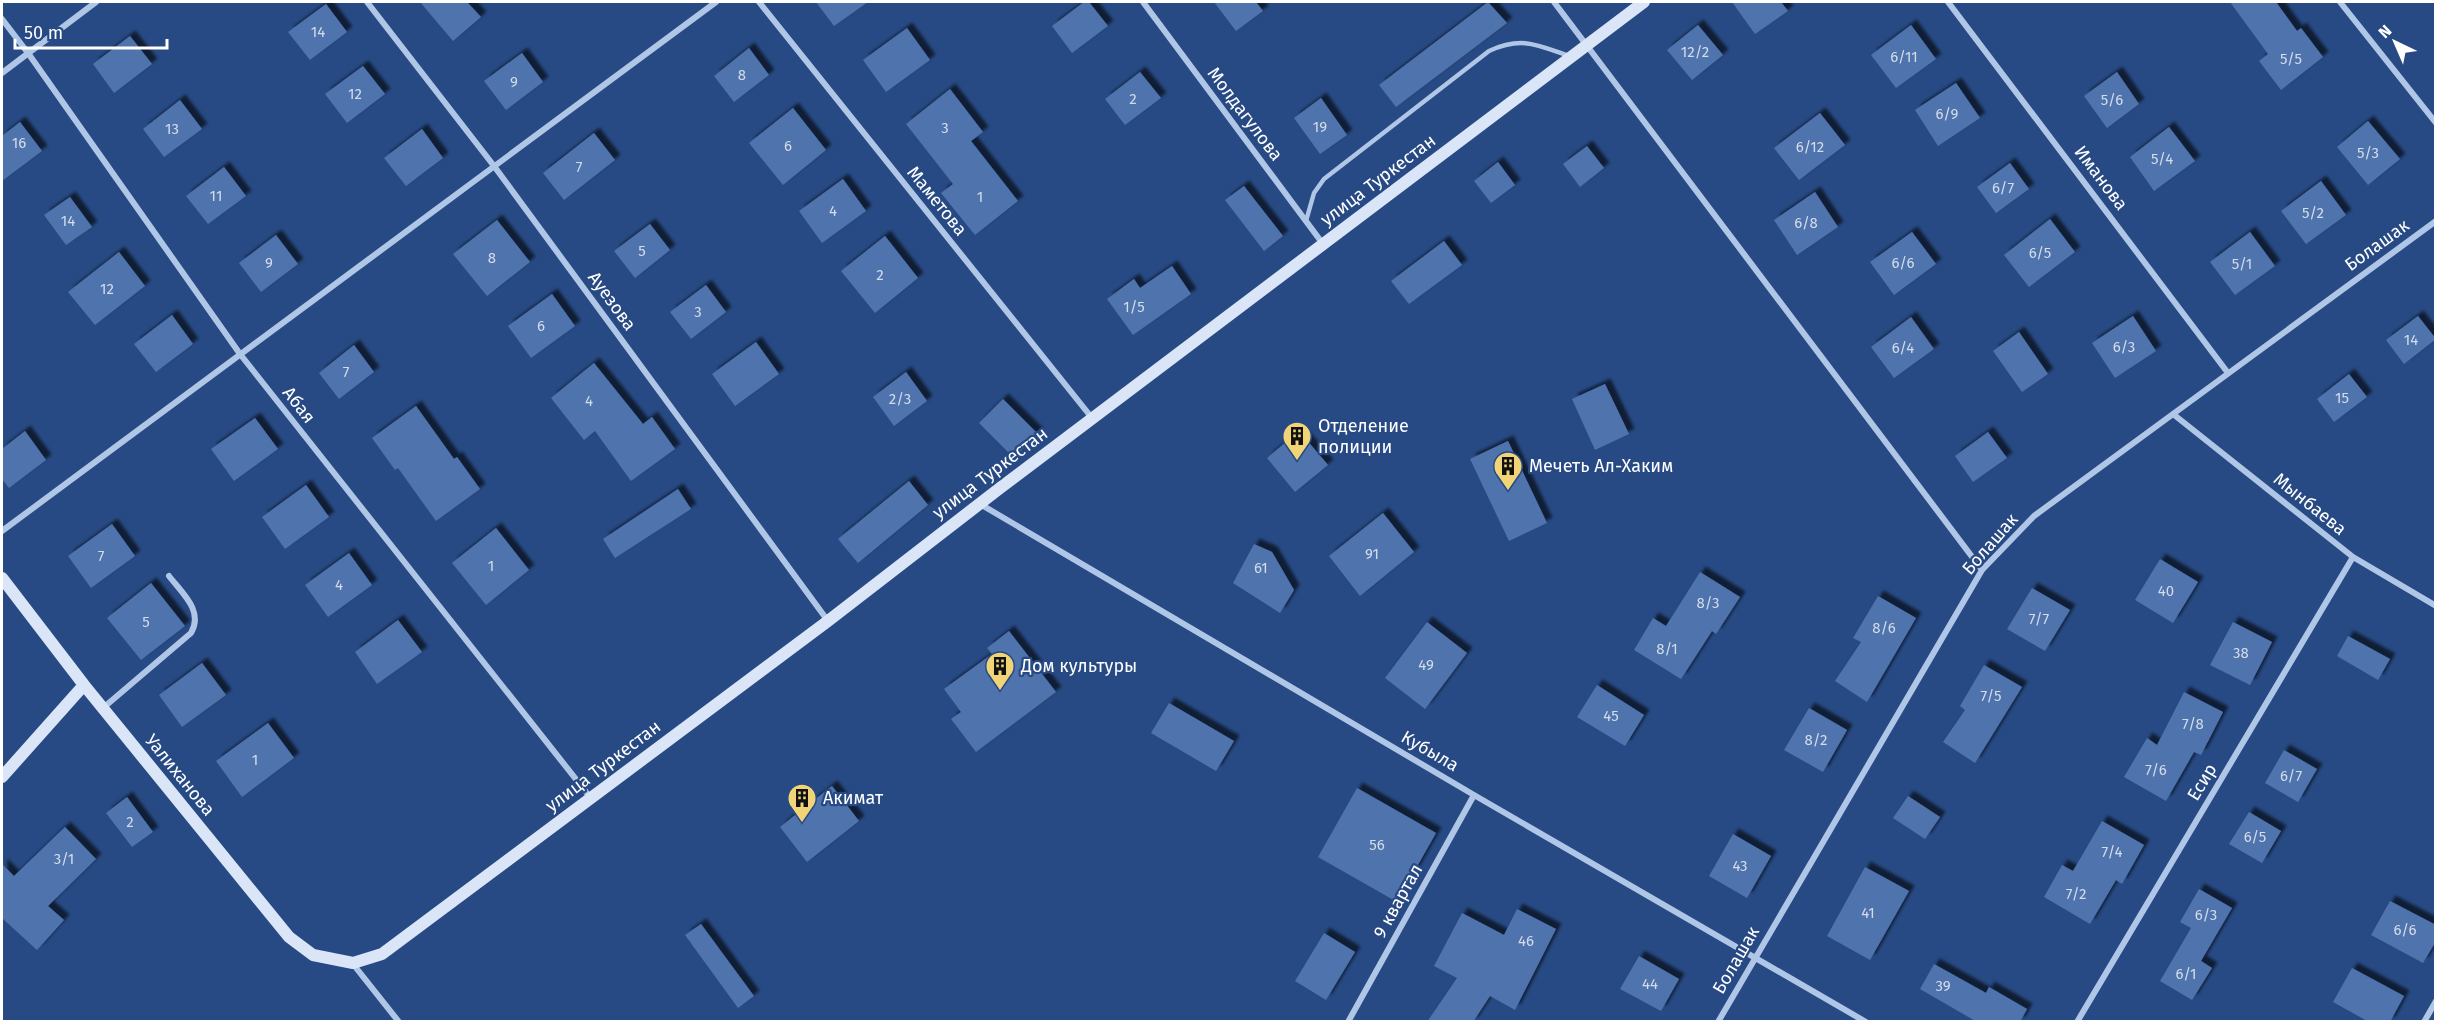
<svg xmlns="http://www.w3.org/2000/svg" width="2437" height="1023" font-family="'Fira Sans',sans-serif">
<defs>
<filter id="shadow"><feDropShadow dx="5.5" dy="-5.5" stdDeviation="1.5" flood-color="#0009"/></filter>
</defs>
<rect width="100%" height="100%" fill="#274a84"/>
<path fill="#4f73ac" filter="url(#shadow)" d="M420,2H467L481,17L453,41Z
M816,2H868L834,26Z
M1084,2H1089L1108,26L1072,53L1052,26Z
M1214,2H1256L1263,11L1236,31Z
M1488,2L1507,23L1396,107L1379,85Z
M1732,2H1781L1788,11L1755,34Z
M2230,2H2276L2297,31L2301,28L2323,57L2281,90L2259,61L2268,54Z
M326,4L347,32L310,60L288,32Z
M1698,25L1723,55L1692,80L1667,50Z
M1911,25L1936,59L1896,88L1871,55Z
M907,28L930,60L886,92L863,60Z
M130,36L152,64L114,93L93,64Z
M749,48L769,75L734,102L714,76Z
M522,53L543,82L506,110L484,81Z
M363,66L385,94L347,123L325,94Z
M1140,72L1161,98L1125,125L1105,99Z
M2117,72L2139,104L2107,128L2084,96Z
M1956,83L1980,118L1938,146L1915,110Z
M950,89L983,132L971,141L1018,201L975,235L941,193L953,184L906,124Z
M1321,98L1347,135L1320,154L1294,118Z
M180,100L202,129L164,157L143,129Z
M793,108L826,150L783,185L749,143Z
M1820,113L1845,145L1799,180L1774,148Z
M2368,121L2400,159L2368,185L2337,147Z
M20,122L42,151L2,181V136Z
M2169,127L2195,161L2154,191L2130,157Z
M422,129L443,158L406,186L384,158Z
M594,133L615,160L564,200L543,173Z
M1587,146L1604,168L1580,187L1563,164Z
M1498,162L1515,185L1491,203L1474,181Z
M2010,163L2029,189L1996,213L1977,187Z
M224,167L246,196L208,224L186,196Z
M843,179L866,211L822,243L799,211Z
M2321,181L2346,215L2306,244L2281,211Z
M1244,186L1283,236L1264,251L1225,200Z
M1815,192L1838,227L1797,255L1774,220Z
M70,197L92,227L66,245L44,215Z
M2050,219L2075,252L2029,287L2004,255Z
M497,220L530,262L487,296L453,254Z
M650,224L670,250L635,278L614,251Z
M1912,232L1936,264L1894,295L1870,262Z
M2250,232L2275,266L2235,295L2210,262Z
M276,235L298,264L261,292L239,263Z
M885,236L918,278L875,313L841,271Z
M1444,241L1462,265L1409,304L1391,281Z
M119,252L145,286L95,325L68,292Z
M1172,266L1191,294L1133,335L1107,299L1134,279L1140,288Z
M706,285L726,312L691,339L670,312Z
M552,294L575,326L531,358L508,326Z
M172,315L193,344L156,372L134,344Z
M2133,316L2156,351L2115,378L2092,343Z
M2418,316L2436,339L2404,364L2386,340Z
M1911,317L1934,349L1894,378L1871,347Z
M2019,332L2048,374L2022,392L1993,351Z
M756,342L779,374L735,406L712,374Z
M354,345L374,372L339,399L319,373Z
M594,363L643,424L652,417L675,449L631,481L595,431L584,440L551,398Z
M906,372L927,401L894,426L873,397Z
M2349,374L2367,397L2334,422L2317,399Z
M1605,384L1629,434L1595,450L1572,399Z
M1003,399L1038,434L1014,458L979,423Z
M416,406L454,459L457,457L480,489L436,521L398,468L395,470L372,438Z
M255,418L278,449L234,481L211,449Z
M25,431L46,460L9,488L2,479V449Z
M1299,431L1328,465L1295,492L1267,458Z
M1988,432L2007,458L1973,482L1955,456Z
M1508,441L1547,523L1509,541L1470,459Z
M909,481L928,505L858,563L838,539Z
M306,485L329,517L285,549L262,517Z
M678,489L691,509L615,558L603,539Z
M1383,513L1414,552L1360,596L1329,556Z
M112,524L135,556L91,588L68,556Z
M496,528L529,570L486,605L452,563Z
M1254,544L1272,552L1294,590L1280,613L1233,583Z
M349,553L372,585L328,617L305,585Z
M2160,559L2198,582L2173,623L2135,600Z
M1700,572L1740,597L1716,634L1712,631L1681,679L1634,650L1653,618L1666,626Z
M151,583L185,626L141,660L107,618Z
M2032,588L2070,610L2045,651L2007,629Z
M1878,596L1916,618L1867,702L1835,681L1861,642L1853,638Z
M398,620L422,652L377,684L355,652Z
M1427,622L1467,653L1425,709L1385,678Z
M2233,622L2272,642L2250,685L2210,665Z
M1009,631L1056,692L976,752L951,719L961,712L944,689L992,654L987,648Z
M2348,636L2390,659L2378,680L2337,656Z
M202,663L226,695L182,727L159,695Z
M1984,665L2022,687L1975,763L1943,742L1965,710L1960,706Z
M1597,685L1644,715L1625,746L1577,717Z
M2184,692L2223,712L2201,755L2194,752L2166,801L2124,777L2147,738L2157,745Z
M1169,703L1234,741L1216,771L1151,733Z
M1809,708L1847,730L1823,772L1784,750Z
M268,723L294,758L242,797L216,761Z
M2284,750L2317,769L2298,802L2265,783Z
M832,786L859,821L807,862L780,827Z
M1357,788L1436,833L1397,902L1318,857Z
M1908,796L1940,817L1925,839L1893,818Z
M127,797L153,832L132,847L106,813Z
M2249,812L2281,831L2262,863L2229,844Z
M2102,821L2144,845L2122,884L2116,880L2090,924L2044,897L2062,865L2073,871Z
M65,827L96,859L48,906L64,920L37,950L2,918V864L14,876Z
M1733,834L1771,856L1747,898L1709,876Z
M1865,867L1909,891L1870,960L1827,936Z
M2199,889L2232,908L2201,961L2212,968L2192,1000L2160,981L2191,928L2180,922Z
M2390,901L2436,925V941L2423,963L2371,935Z
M1517,909L1556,929L1515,1010L1490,996L1473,1022H1427L1457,978L1434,966L1462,913L1504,935Z
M701,924L754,996L738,1008L685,935Z
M1324,933L1355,952L1326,1000L1295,981Z
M1639,956L1679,979L1661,1011L1620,989Z
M1934,964L1986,993L1989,987L2027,1009L2020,1022H1977L1920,989Z
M2352,968L2404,996L2390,1022H2369L2333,1002Z"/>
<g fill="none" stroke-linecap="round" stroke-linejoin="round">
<path stroke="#b0c6e7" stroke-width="4.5" d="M1306,221L1314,193L1324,179L1489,51C1522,36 1537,45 1569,56"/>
<path stroke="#b0c6e7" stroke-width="6" d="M367,2L494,166L828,621
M759,2L1092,418
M1143,2L1323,244
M1554,2L1982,570
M1948,2L2228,373
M2340,2L2436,123
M2,19L28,53L240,354L590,797
M2,73L96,2
M2173,414L2353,557L2436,606
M980,504L1474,795L1866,1022
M2,531L716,2
M103,708L191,633C204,611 182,593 169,576
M353,964L399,1022
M1348,1022L1474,795
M1718,1022L1982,570L2034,516L2436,221
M2077,1022L2353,557
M2424,1022L2436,1001"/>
<path stroke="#dae5f7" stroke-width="12" d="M2,578L84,685L289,937L313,955L353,963L382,954L828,621L1000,488L1644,2
M2,777L84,685"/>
</g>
<defs>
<g id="building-pin" transform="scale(1.5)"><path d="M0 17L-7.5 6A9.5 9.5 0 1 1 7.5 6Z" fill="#f0d476" stroke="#274a84"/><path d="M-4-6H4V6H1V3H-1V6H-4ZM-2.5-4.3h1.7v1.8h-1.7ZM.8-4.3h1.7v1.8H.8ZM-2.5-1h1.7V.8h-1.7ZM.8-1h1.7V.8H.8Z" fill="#111"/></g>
</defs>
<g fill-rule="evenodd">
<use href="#building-pin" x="1297" y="436"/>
<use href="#building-pin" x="1508" y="466"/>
<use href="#building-pin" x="1000" y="666"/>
<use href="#building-pin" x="802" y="798"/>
</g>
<g text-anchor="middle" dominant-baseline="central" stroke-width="4.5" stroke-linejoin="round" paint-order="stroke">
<g font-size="15" fill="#d3dcea">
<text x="318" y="32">14</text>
<text x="1695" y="52">12/2</text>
<text x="1904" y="57">6/11</text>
<text x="2291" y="59">5/5</text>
<text x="742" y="75">8</text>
<text x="514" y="82">9</text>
<text x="355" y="94">12</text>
<text x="1133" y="99">2</text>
<text x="2112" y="100">5/6</text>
<text x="1947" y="114">6/9</text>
<text x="1320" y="127">19</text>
<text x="945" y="128">3</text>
<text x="172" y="129">13</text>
<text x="19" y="143">16</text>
<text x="788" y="146">6</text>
<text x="1810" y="147">6/12</text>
<text x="2368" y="153">5/3</text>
<text x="2162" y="159">5/4</text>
<text x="579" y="167">7</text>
<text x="2003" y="188">6/7</text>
<text x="216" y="196">11</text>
<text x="980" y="197">1</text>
<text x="833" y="211">4</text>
<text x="2313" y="213">5/2</text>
<text x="68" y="221">14</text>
<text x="1806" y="223">6/8</text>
<text x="642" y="251">5</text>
<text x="2040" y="253">6/5</text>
<text x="492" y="258">8</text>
<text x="269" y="263">9</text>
<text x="1903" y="263">6/6</text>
<text x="2242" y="264">5/1</text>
<text x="880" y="275">2</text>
<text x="107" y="289">12</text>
<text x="1134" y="307">1/5</text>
<text x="698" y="312">3</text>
<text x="541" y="326">6</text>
<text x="2411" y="340">14</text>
<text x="2124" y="347">6/3</text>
<text x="1903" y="348">6/4</text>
<text x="346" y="372">7</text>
<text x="2342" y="398">15</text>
<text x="900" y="399">2/3</text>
<text x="589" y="401">4</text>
<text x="1372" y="554">91</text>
<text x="101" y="556">7</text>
<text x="491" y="566">1</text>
<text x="1261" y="568">61</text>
<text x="339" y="585">4</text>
<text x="2166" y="591">40</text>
<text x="1708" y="603">8/3</text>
<text x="2039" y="619">7/7</text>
<text x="146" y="622">5</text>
<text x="1884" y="628">8/6</text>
<text x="1667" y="649">8/1</text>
<text x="2241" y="653">38</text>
<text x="1426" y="665">49</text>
<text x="1991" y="696">7/5</text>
<text x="1611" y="716">45</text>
<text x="2193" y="724">7/8</text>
<text x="1816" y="740">8/2</text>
<text x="255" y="760">1</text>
<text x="2156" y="770">7/6</text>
<text x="2291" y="776">6/7</text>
<text x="130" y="822">2</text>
<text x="2255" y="837">6/5</text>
<text x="1377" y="845">56</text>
<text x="2112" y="852">7/4</text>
<text x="64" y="859">3/1</text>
<text x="1740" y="866">43</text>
<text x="2076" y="894">7/2</text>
<text x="1868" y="913">41</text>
<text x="2206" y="915">6/3</text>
<text x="2405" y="930">6/6</text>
<text x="1526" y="941">46</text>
<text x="2186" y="974">6/1</text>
<text x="1650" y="984">44</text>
<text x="1943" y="986">39</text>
</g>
<g font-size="18" fill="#fff" stroke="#274a84">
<text transform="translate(1245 114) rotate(53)">Молдагулова</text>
<text transform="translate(2101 178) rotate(53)">Иманова</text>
<text transform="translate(1378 180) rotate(-37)">улица Туркестан</text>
<text transform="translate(937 201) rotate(51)">Маметова</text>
<text transform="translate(2377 245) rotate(-36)">Болашак</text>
<text transform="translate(612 301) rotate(54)">Ауезова</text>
<text transform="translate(299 405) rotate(52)">Абая</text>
<text transform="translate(990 473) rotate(-37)">улица Туркестан</text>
<text transform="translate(2310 504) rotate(39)">Мынбаева</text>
<text transform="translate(1990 544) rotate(-49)">Болашак</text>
<text transform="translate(1430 751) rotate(30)">Кубыла</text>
<text transform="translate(603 766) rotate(-37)">улица Туркестан</text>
<text transform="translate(180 775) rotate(51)">Уалиханова</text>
<text transform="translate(2202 782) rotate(-59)">Есир</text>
<text transform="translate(1398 901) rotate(-61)">9 квартал</text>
<text transform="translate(1736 960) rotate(-60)">Болашак</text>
</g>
<g font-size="18" fill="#fff" stroke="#274a84" text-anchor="start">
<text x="1318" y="426">Отделение<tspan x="1318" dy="21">полиции</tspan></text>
<text x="1529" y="466">Мечеть Ал-Хаким</text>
<text x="1021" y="666">Дом культуры</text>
<text x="823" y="798">Акимат</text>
</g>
</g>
<rect width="2437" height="1023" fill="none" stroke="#ffffff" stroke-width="6"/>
<g transform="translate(2395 42) rotate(316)" stroke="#274a84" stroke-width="4.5" paint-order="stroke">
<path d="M0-4.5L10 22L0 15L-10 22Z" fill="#ffffff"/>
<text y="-9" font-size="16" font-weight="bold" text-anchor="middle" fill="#ffffff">N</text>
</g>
<path d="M15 39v9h152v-9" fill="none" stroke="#ffffff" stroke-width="3"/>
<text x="24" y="39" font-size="18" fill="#ffffff" stroke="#274a84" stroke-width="4.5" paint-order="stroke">50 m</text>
</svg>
